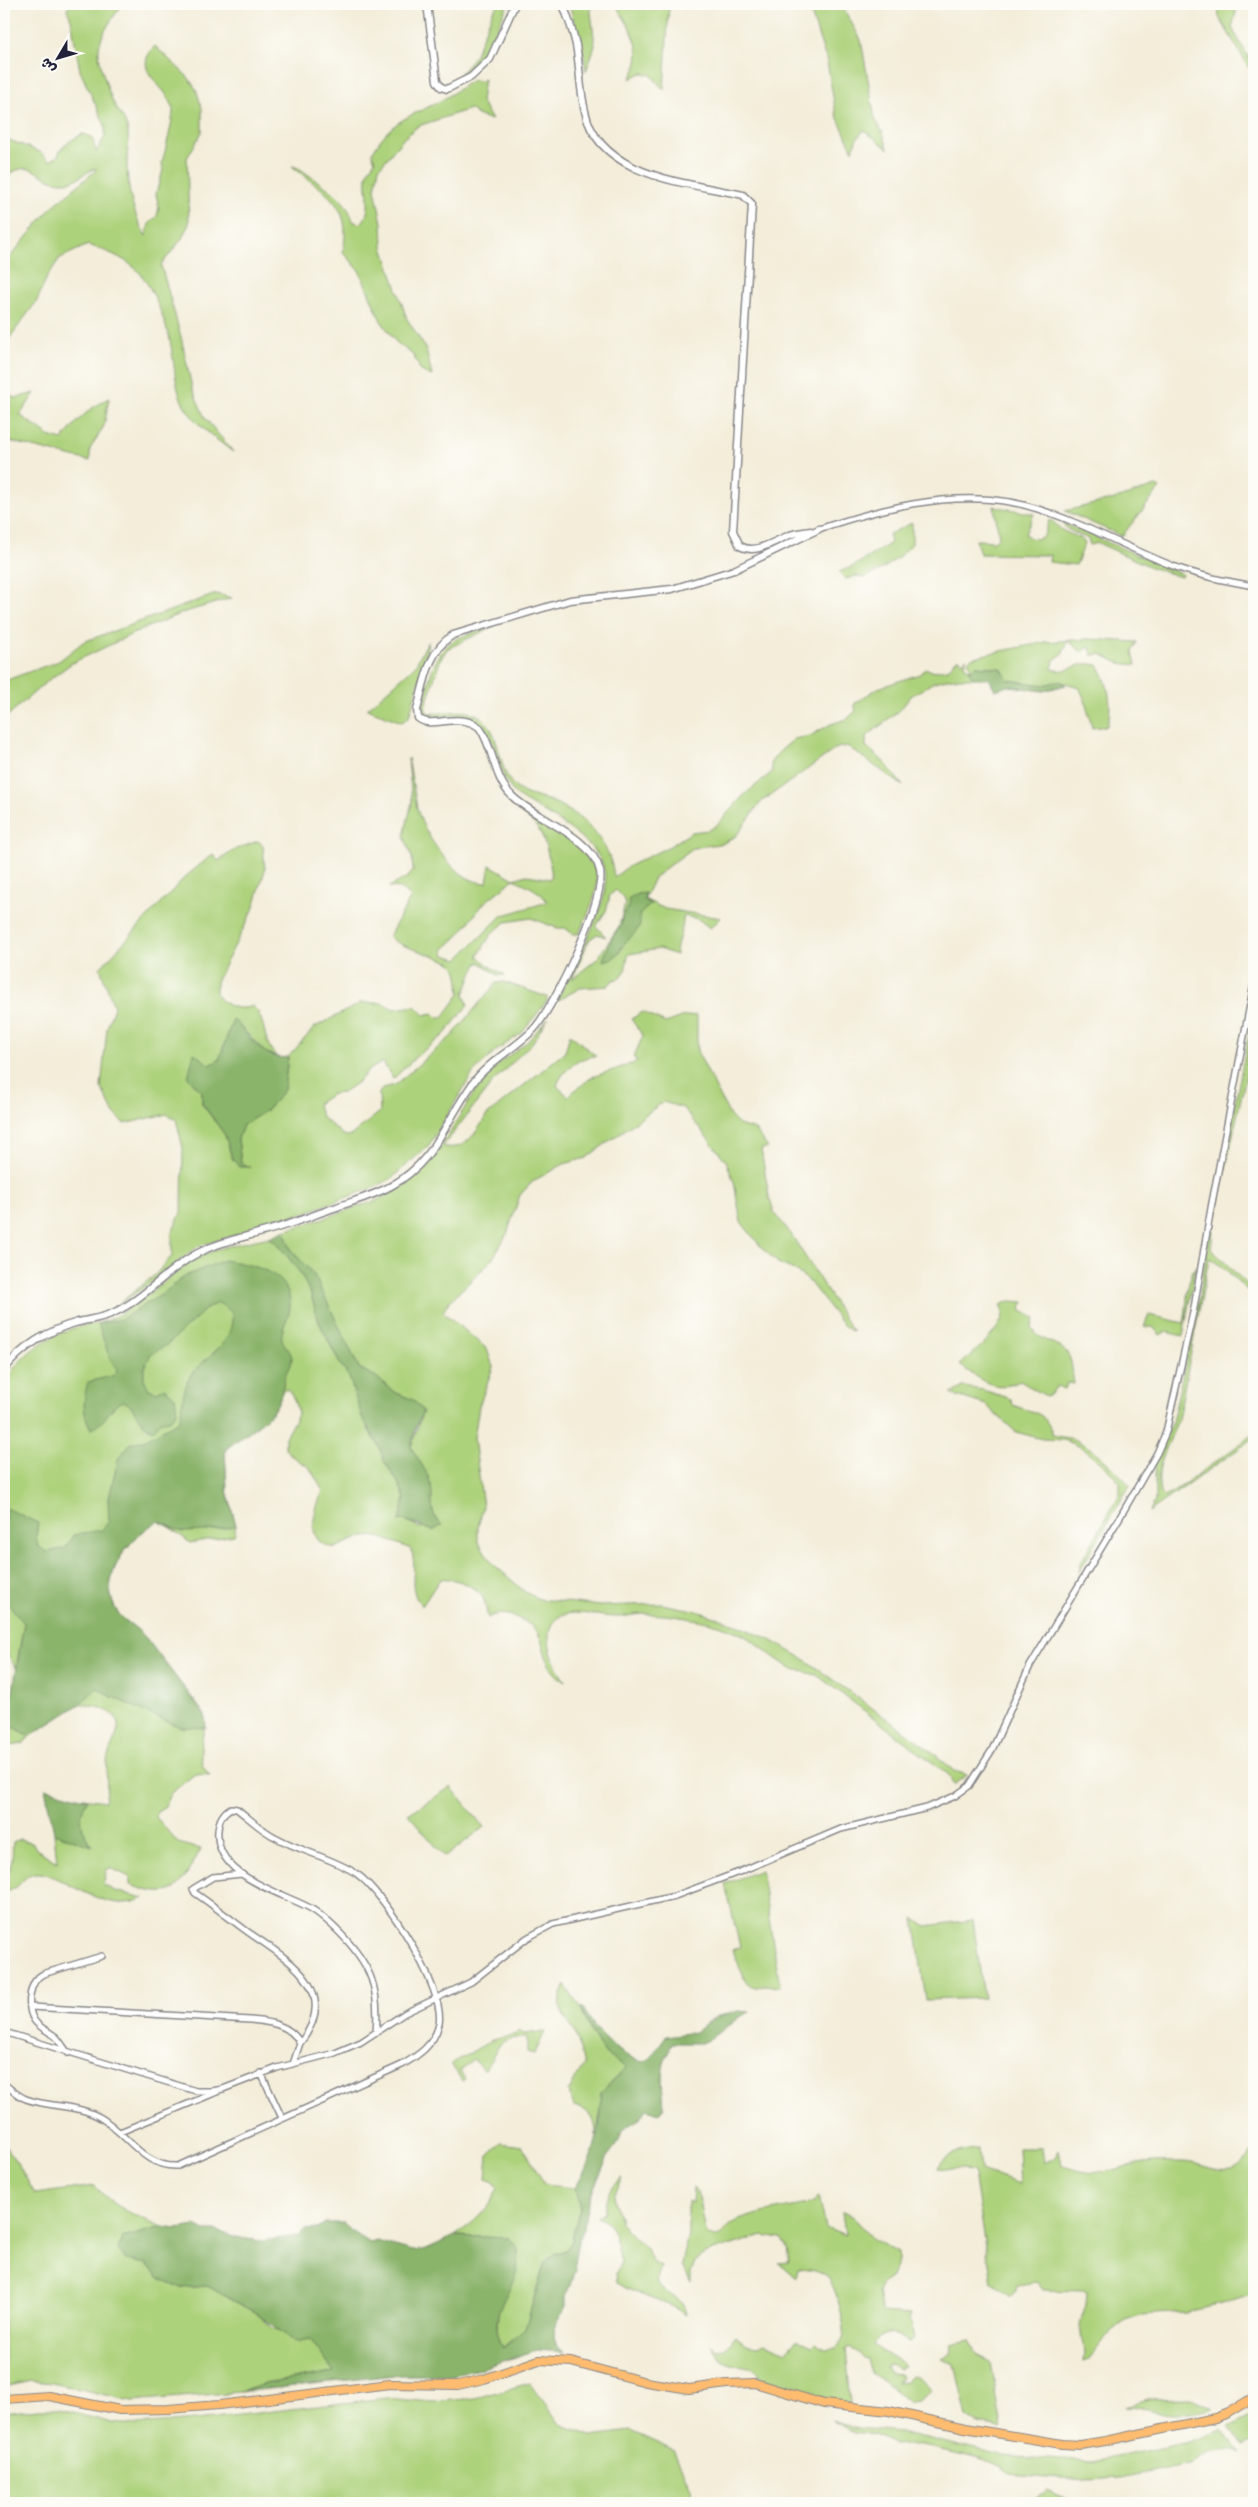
<svg xmlns="http://www.w3.org/2000/svg" width="1258" height="2507" font-family="Delius,'Playpen Sans Arabic',sans-serif">
<rect width="100%" height="100%" fill="#fdfcf7"/>
<filter id="ink" filterUnits="userSpaceOnUse"><feTurbulence type="fractalNoise" baseFrequency=".02" numOctaves="2"/><feDisplacementMap in="SourceGraphic" scale="10" xChannelSelector="R" yChannelSelector="G"/><feConvolveMatrix kernelMatrix="1 2 1 2 8 2 1 2 1" color-interpolation-filters="sRGB"/></filter>
<filter id="wash" filterUnits="userSpaceOnUse"><feTurbulence type="fractalNoise" baseFrequency=".0096" numOctaves="4" result="noise"/><feDisplacementMap in="SourceGraphic" scale="20" xChannelSelector="R" yChannelSelector="G"/><feGaussianBlur stdDeviation="1.12" result="paint"/><feColorMatrix in="noise" values="0 0 0 0 0 0 0 0 0 0 0 0 0 0 0 0 0 1.4 0 .05"/><feComposite in="paint" operator="in"/></filter>
<g filter="url(#wash)">
<rect width="100%" height="100%" fill="#f3edd9"/>
<path fill="#add27b" stroke="#687a5b" fill-rule="evenodd" d="M70,4H123C114,16 102,31 99,47C97,58 108,91 113,102C116,109 122,115 125,122C131,135 127,149 127,163C127,188 133,215 146,236L149,224L157,216L159,207L156,194L163,170L162,162C165,153 174,116 173,109C168,84 129,72 155,46L188,77L196,89L202,108V132L187,158L189,224L181,240L161,265L181,337L192,388L205,418L233,452C215,438 192,423 182,401C175,385 175,369 172,352C169,329 153,285 136,269C123,257 104,250 88,245L60,258L47,277L37,301L11,336L4,349V264L52,207L95,171L96,168C85,172 77,182 65,182C36,183 37,155 4,177V138L40,152L50,161L58,156C60,146 74,138 83,134L92,137L96,152L105,136V125L80,71L71,19L67,10Z
M499,4H508C496,31 487,58 460,74L474,57L493,11Z
M569,4H590L595,46L586,71L583,51Z
M615,4H669L664,90L651,75L641,73L630,79C648,51 631,29 615,4Z
M808,4H841L861,40L875,119L883,133L888,149L864,130L856,140L853,151L836,114L827,62Z
M1218,4H1238L1232,28L1254,67V76L1219,17Z
M474,79L479,82L484,79L481,101L492,120L479,116L470,109L418,126L404,138L379,168L375,189L382,223L383,247L407,319L426,349L432,376L421,371L413,355L396,342L381,321L359,270L343,252C353,203 325,194 292,166C301,168 305,173 313,178C331,191 346,198 353,221L360,224C374,213 365,191 367,175C368,170 372,165 375,161L372,153C390,121 407,118 438,102C450,96 462,86 474,79Z
M4,391L15,398L35,393L20,415L49,436L62,440C75,423 88,408 109,398L104,426L90,449V461L4,440Z
M1156,486L1160,488L1122,536L1065,511L1119,498Z
M994,506L1034,514L1025,534C1031,540 1037,540 1044,536L1049,520C1056,522 1056,526 1062,530C1070,535 1081,536 1085,543L1076,565L1049,562L1050,555L980,554L976,540L994,541L999,537Z
M912,523V544C897,560 884,570 863,578L856,576L846,579L839,572L854,566L891,543L889,534Z
M1063,523L1182,574L1181,577L1153,568L1098,543L1090,545L1088,539L1067,529Z
M216,594L232,598L182,613L141,630L72,663L46,682L4,719V681L59,661L83,642Z
M494,626L447,649L441,658L425,708L428,713C444,715 462,707 477,715C502,728 496,766 513,785C521,794 536,797 548,800C575,810 603,834 611,862C613,867 613,872 614,877L629,866L670,846L692,832L709,830L717,825L743,796L772,772L771,762L779,752L794,739L810,736L831,724L847,719L856,711L854,704L878,688L920,674L925,668L932,671L948,669L958,658L963,662L966,658L965,666L969,669L971,666L968,661L971,658L987,654L1046,642L1088,639L1137,642L1133,651L1136,665L1119,663L1101,654L1092,655L1090,647L1082,652L1068,641L1062,654L1054,660L1052,669C1066,674 1073,665 1085,664C1089,663 1094,665 1098,665C1109,682 1113,707 1107,726L1092,728L1085,700L1079,687L1059,681L1044,685L1008,680L1001,668L976,666L972,670L969,669L972,678H951L934,682L911,696L900,710L866,737V746L886,764L903,786L847,746L837,748L761,802L736,836L724,843L693,848L667,867L654,878L644,899L665,909L721,918L710,928L698,919L683,916C685,926 676,941 676,955L659,949L629,954C624,965 629,978 613,980L608,986L580,988L555,1002C570,978 599,918 605,891C607,879 604,864 597,854C579,830 545,814 520,798C514,793 509,787 505,780C496,760 493,723 467,716C454,713 439,719 425,718L421,710C428,686 432,651 457,639C468,633 482,630 494,626ZM616,890L623,897L625,904L619,926L597,959L572,979L589,940L597,934L606,937L596,926L606,911L610,895Z
M428,641L425,661L409,717L402,722L367,709L415,666Z
M408,758C411,774 414,791 417,808C423,834 457,885 487,883L490,865L514,879L527,875L550,879C553,874 550,867 549,860C543,825 532,823 508,800C530,815 595,848 597,875C599,894 586,917 579,934H573L565,928H557L531,918L506,922L492,933L478,956L489,966L505,975H498L479,962C470,973 471,982 464,993L468,1005L444,1035L418,1055L393,1079L383,1062L369,1070L358,1082L342,1093L332,1094L317,1104L322,1117L343,1135L350,1136L380,1112L379,1093L383,1088L395,1085L453,1035L496,983L504,982L547,997V1001L522,1033L496,1051L473,1073L429,1145L391,1179L373,1188L287,1219L199,1246L152,1282L112,1309L155,1275L172,1256V1233L182,1210L183,1148L176,1119L167,1114L124,1124L112,1110L101,1087L107,1028L114,1007L100,968L184,878L213,854L218,861L236,849L258,841L263,845L265,870L253,910L216,982V994C226,1007 238,1011 253,1006C268,1022 261,1040 276,1056L265,1052L233,1019L219,1060L210,1065L203,1061L197,1083L202,1092V1104L225,1135L232,1158L248,1166L241,1163L238,1139L243,1125L267,1110L284,1090L288,1057L315,1027L361,1003H382L394,1009L415,1006L424,1015L433,1013L437,1017H443L460,994C459,986 459,973 455,967C446,955 400,950 389,936L411,897L400,888L389,887L408,877L413,871L412,857L404,836L412,802ZM514,879C524,884 542,891 547,902L501,916L458,959L445,955L443,950L458,936L485,902Z
M1254,1007L1245,1080L1214,1221L1211,1249L1254,1291V1297L1223,1267L1209,1258L1179,1415C1171,1445 1154,1460 1160,1493L1164,1497L1172,1493L1254,1434V1438L1149,1512L1155,1501V1461L1172,1422L1197,1310L1214,1209Z
M643,1012L665,1023L681,1017L697,1015V1051L730,1116L739,1125L755,1130L768,1148L761,1149L769,1196L774,1212L791,1234L853,1332L843,1325L808,1280L794,1270L778,1263L763,1249L741,1222L734,1182L726,1161L683,1108L663,1102L586,1158L564,1164L533,1181L520,1195L507,1234L491,1261L448,1303L443,1312L487,1349L493,1367L479,1406L474,1438L483,1507L478,1527V1541L492,1563L525,1592L539,1599L600,1606L661,1604L694,1610L727,1621L769,1639L804,1659L918,1741L955,1771L967,1775L953,1785L949,1775L817,1675C804,1672 792,1670 781,1662C762,1650 754,1638 730,1629C708,1620 668,1614 644,1614C635,1614 626,1617 617,1617C603,1617 589,1613 575,1613C534,1614 550,1660 565,1681C545,1670 547,1653 539,1635C531,1620 502,1608 488,1618C486,1612 486,1603 483,1598C475,1585 453,1577 440,1579L422,1606C405,1587 419,1571 411,1549C374,1535 373,1530 335,1548C330,1547 323,1545 320,1542C307,1530 317,1504 323,1491L309,1467L290,1455L285,1448V1437L298,1414L294,1399L288,1390H283L272,1413L225,1450L227,1490L236,1526L234,1535L190,1543L170,1527L158,1521C128,1538 94,1581 119,1614C126,1623 138,1628 145,1637C165,1663 185,1689 205,1715C206,1737 192,1759 210,1775L195,1774L170,1794L164,1808L157,1812L156,1817L178,1843L201,1849C178,1889 178,1902 130,1885V1877L112,1869H107L103,1885L115,1891L144,1898C115,1913 84,1891 57,1879C51,1876 43,1872 35,1873C23,1874 20,1891 4,1892V1883L6,1882L12,1860L13,1842L20,1839L33,1843L36,1849L57,1862L54,1833L91,1845C81,1831 77,1813 87,1799L83,1798L105,1801C109,1788 105,1776 107,1762C108,1750 116,1740 118,1729C121,1709 93,1706 80,1704L97,1687L24,1623L16,1668L4,1649V1384C18,1357 44,1337 74,1328C87,1324 101,1324 114,1317C146,1301 174,1268 206,1254C225,1245 248,1242 269,1237L278,1244L301,1274L311,1295L319,1322L339,1362L349,1377L369,1431L380,1446L384,1461L399,1484L405,1498V1520L420,1528L436,1520L431,1505V1485L411,1447L423,1411L413,1400L394,1392L376,1377L359,1368L314,1275L291,1250L284,1231L375,1201L407,1184L432,1161L481,1081L503,1060L527,1042L548,1018L532,1043L492,1083L443,1146C464,1153 477,1132 486,1116L565,1052L570,1034L596,1056C580,1056 561,1071 557,1086L568,1096L592,1077L637,1062L634,1056L643,1036L631,1019Z
M1196,1266L1183,1336L1166,1332L1160,1335L1153,1327H1144L1149,1315L1184,1323C1188,1305 1185,1281 1196,1266Z
M1009,1301L1024,1302L1021,1307L1022,1311L1035,1318L1032,1328C1039,1342 1058,1341 1067,1353C1073,1360 1072,1375 1074,1384L1067,1383L1065,1389L1057,1386L1051,1394L1046,1396L1020,1381C995,1393 980,1380 960,1365C972,1354 1013,1322 1001,1305Z
M963,1387L983,1390L1011,1399L1013,1405C1034,1414 1044,1409 1053,1435C1061,1438 1069,1437 1076,1440C1097,1450 1114,1469 1130,1485L1079,1572L1081,1562L1120,1494V1483L1104,1465L1081,1447L1063,1440L1042,1439L1016,1432L986,1405L951,1394Z
M4,1722L30,1736L23,1744L4,1747Z
M451,1787L484,1827L445,1857L408,1814Z
M761,1870L780,1986C773,1988 771,1985 765,1985C762,1985 760,1987 757,1987C740,1986 741,1963 732,1950L740,1947L725,1884Z
M914,1918L925,1926L973,1920L984,1998L926,2000Z
M565,1985L580,2008L592,2034L606,2055L626,2067L601,2093L602,2106L596,2136C596,2119 590,2110 574,2106L568,2091C575,2082 577,2074 584,2065C581,2054 579,2041 574,2031C564,2014 553,2008 565,1985Z
M520,2030L523,2034L545,2032L534,2054L527,2052V2038C492,2037 503,2048 483,2070L473,2059L460,2071L465,2079L462,2081L451,2064L492,2040L517,2034Z
M501,2143L522,2146C531,2158 537,2171 545,2185L575,2188L580,2207L571,2243L566,2250L554,2254L545,2262L525,2329L502,2348L497,2332L498,2312L505,2294L509,2238L455,2236C474,2222 489,2210 498,2188L494,2182L486,2179L488,2155Z
M4,2145L18,2164L35,2194L95,2186C112,2207 139,2217 163,2227L122,2238L127,2260L147,2264L159,2278L181,2288L207,2286L256,2313L274,2329L310,2338L334,2372L269,2383L240,2392L132,2401L53,2383L31,2381L4,2387Z
M1018,2148H1042L1044,2163L1056,2157L1059,2150L1062,2165C1098,2180 1109,2169 1144,2163C1156,2161 1170,2162 1182,2162C1199,2162 1215,2173 1231,2170C1239,2168 1248,2156 1254,2150V2291L1251,2295L1223,2304L1186,2312L1141,2315L1125,2320L1115,2327L1088,2360L1083,2362C1086,2347 1080,2338 1081,2327C1083,2314 1086,2304 1086,2291L1043,2290L1037,2282L1017,2285L1015,2293L1011,2297L992,2282L974,2175L972,2171L938,2168C944,2153 963,2150 978,2149L980,2171L1020,2184Z
M622,2178L614,2195L620,2223L646,2249L653,2262L661,2267L656,2282C665,2297 684,2295 686,2315C666,2300 639,2297 617,2283L616,2273L621,2262C615,2243 618,2224 596,2217L604,2212C607,2195 608,2188 622,2178Z
M693,2186C703,2200 702,2219 707,2236C725,2239 720,2233 732,2224C745,2214 795,2207 813,2203L819,2196L826,2228L845,2236L842,2211L855,2219L873,2239L898,2253V2261L890,2279L882,2285L878,2293L882,2312L911,2314L909,2320L914,2338L909,2342L891,2333L880,2336L873,2344L883,2352L904,2364V2367L899,2370L891,2365L886,2367L891,2374L901,2375L902,2378L897,2382L906,2381L911,2376C921,2378 926,2383 932,2390L918,2402L910,2403L885,2382L871,2373L867,2359L862,2358L850,2347L846,2349L851,2404L836,2401L762,2379L755,2368C732,2363 724,2368 711,2345L718,2350L725,2349L736,2336C743,2343 750,2346 759,2346L764,2343L786,2352L797,2340L813,2346L816,2343L824,2349L836,2348C840,2344 843,2341 844,2335C845,2323 836,2287 828,2278C819,2270 810,2270 798,2269L796,2278L779,2263L789,2262L787,2248L781,2238L763,2235L704,2254L695,2262L691,2272V2283L682,2265L688,2233V2201L692,2203Z
M970,2340L975,2354L991,2362L1002,2428L977,2424L967,2418L955,2364L942,2359L951,2354L952,2347L950,2344Z
M530,2383L560,2424L591,2436L631,2431L674,2451L692,2491L694,2503H4V2413L37,2409H58L112,2423L137,2425L196,2420L387,2398L433,2402L475,2398Z
M1191,2398L1213,2408C1200,2412 1177,2416 1164,2413C1151,2410 1139,2406 1125,2406L1148,2399Z
M1254,2415V2440L1244,2446L1229,2427Z
M832,2420L857,2428L901,2432L1001,2456L1092,2462L1189,2442L1222,2430L1242,2454L1231,2449L1209,2453L1193,2463L1121,2478L1086,2480L1009,2474C997,2458 925,2447 903,2443L894,2444L875,2435L854,2432Z
M1047,2491L1074,2503H1007V2499L1033,2500Z"/>
<path fill="#8ab46b" stroke="#566b53" d="M976,666L1001,668L1008,680L1044,685L1059,681L1066,685L1043,691L1008,686L995,690L989,678H972L969,669L972,670Z
M645,893L644,899L651,904L640,914V925L636,932L623,945L619,953L612,959L603,961C605,952 614,932 621,926L622,916L628,908L629,898L637,894Z
M233,1019C248,1033 263,1062 288,1057L284,1090L267,1110L243,1125L238,1139L241,1163L250,1167H239L232,1158L225,1135L202,1103V1092L188,1077L194,1053L210,1065L219,1060Z
M284,1231L291,1250L314,1275L359,1368L376,1377L394,1392L413,1400L423,1411L415,1429L411,1447C417,1458 428,1472 431,1485C434,1500 428,1514 442,1525L433,1531L405,1520L399,1521L405,1499L399,1484L384,1461L379,1446L362,1417L349,1377L339,1362L319,1322L311,1295L301,1274L278,1244L269,1237Z
M224,1260C252,1265 293,1271 290,1308C289,1317 283,1325 282,1334C280,1344 291,1349 292,1358C292,1363 287,1370 285,1376C283,1383 283,1391 280,1398C271,1422 243,1433 225,1450L227,1490L236,1526L208,1531L182,1532L158,1521C128,1538 94,1581 119,1614C126,1623 138,1628 145,1637C165,1663 185,1689 205,1715L206,1728L181,1727L168,1722L112,1697L97,1688L80,1704L30,1736L4,1722L13,1690L24,1623L4,1599V1507L38,1523L36,1538L38,1546L46,1552L66,1548L73,1535L102,1530L109,1521L108,1502L118,1459L130,1444L146,1439L179,1421C183,1408 182,1389 190,1377C206,1353 235,1346 232,1312L219,1303L208,1307L167,1345L151,1354L144,1368V1379L149,1389L156,1392L165,1388L175,1397L177,1411L170,1420L162,1421L153,1430C138,1425 137,1408 124,1401C110,1404 107,1423 91,1429C82,1413 83,1400 88,1382L115,1375L117,1370L110,1359L98,1324L121,1319L161,1295L185,1276Z
M45,1788L88,1800C77,1814 81,1832 92,1846L54,1833Z
M580,2008H583C595,2031 617,2055 643,2062L650,2058L666,2036L695,2032L715,2017L739,2011L750,2012L739,2017L711,2039L702,2043H672C659,2070 662,2078 664,2107L659,2113L647,2109L641,2118L628,2126L622,2133L619,2141L608,2156L593,2190L586,2212L584,2229L578,2242L575,2257L576,2270L566,2295V2306L555,2327L554,2338L557,2346L566,2352L536,2350L483,2368L453,2375H395L240,2392L269,2383L334,2372L310,2339L295,2342L256,2313L207,2286L181,2288L159,2278L147,2264L127,2260L118,2250L122,2238L163,2227L177,2229L195,2226L205,2231H216L241,2238L261,2241L298,2236L304,2230L317,2229L325,2223H344L350,2230L370,2243L377,2241L413,2251L424,2250L455,2236L509,2238L518,2248C518,2255 519,2265 517,2271C507,2300 487,2315 503,2348L525,2329L545,2262L554,2254L566,2250L571,2243L580,2207L575,2188C593,2160 603,2127 601,2093L626,2068L606,2055L598,2044Z"/>
</g>
<g filter="url(#ink)">
<g fill="none" stroke-linecap="round" stroke-linejoin="round">
<g stroke="#8a888a" stroke-width="8">
<path id="minor" d="M819,529C879,509 946,491 1010,502C1067,513 1119,545 1173,566C1199,576 1227,581 1254,586
M242,1874L213,1877L193,1889L195,1893C213,1905 230,1919 248,1932C287,1959 343,1990 300,2043
M31,2007L250,2020C269,2022 290,2024 300,2043L293,2064
M4,2032L196,2091H212L223,2089L277,2068L335,2053L361,2042L405,2013L471,1982L527,1938L553,1924L675,1896L739,1872L841,1829L927,1808L955,1796L969,1786L992,1750L1030,1666L1120,1517L1157,1453L1166,1432L1194,1308L1211,1208L1254,984
M68,2053C64,2048 60,2041 56,2037C49,2031 39,2028 34,2020C26,2007 29,1981 43,1974L102,1956
M261,2073L282,2118
M4,2084C11,2089 18,2096 26,2099C51,2108 78,2104 101,2118C128,2134 143,2168 178,2166L402,2065C419,2055 434,2045 439,2024C446,1989 385,1894 357,1874C333,1858 302,1852 277,1838C262,1831 250,1819 237,1809L231,1808C222,1813 219,1820 218,1830C214,1876 278,1891 310,1908C321,1914 331,1924 340,1933C371,1965 380,1989 376,2032
M120,2132L217,2092"/>
</g>
<g stroke="#8a888a" stroke-width="9">
<path id="tertiary" d="M427,4L437,81L441,87L447,89L471,77L490,59L515,4
M563,4C568,19 575,35 577,51C580,71 580,91 585,111C599,178 690,183 743,195L752,204L733,531L740,546C756,555 774,541 790,535C797,532 804,532 811,531
M4,1370C20,1348 49,1330 75,1323C89,1319 102,1319 115,1312C147,1297 170,1266 202,1251C222,1241 245,1237 266,1231C289,1225 311,1216 334,1208C353,1201 373,1196 391,1186C437,1161 446,1118 476,1079C492,1059 516,1048 534,1029C554,1007 606,899 600,871C592,836 535,819 512,796C493,778 494,747 479,727C458,711 431,730 418,718L417,710C424,684 428,650 453,635L570,600L672,589L734,570L819,529"/>
</g>
<g stroke="#8a888a" stroke-width="10">
<path id="primary" d="M4,2399L49,2396L120,2410L168,2409L219,2405L390,2384L458,2385L484,2379L539,2360L571,2362L646,2382L689,2389L727,2384L755,2383L824,2404L889,2411L965,2428L1062,2444L1081,2445L1105,2441L1215,2418L1228,2413L1254,2397"/>
</g>
<use href="#minor" stroke="#fff" stroke-width="5"/>
<use href="#tertiary" stroke="#fff" stroke-width="6"/>
<use href="#primary" stroke="#fdbc70" stroke-width="8"/>
</g>
</g>
<rect width="1258" height="2507" fill="none" stroke="#fdfcf7" stroke-width="20"/>
<g transform="translate(58 58) rotate(232)" stroke="#fdfcf7" stroke-width="4" paint-order="stroke">
<path d="M0-4L9 19L0 12L-9 19Z" fill="#22223b"/>
<text y="-8" font-size="14" font-weight="bold" text-anchor="middle" fill="#22223b">ش</text>
</g>
</svg>
